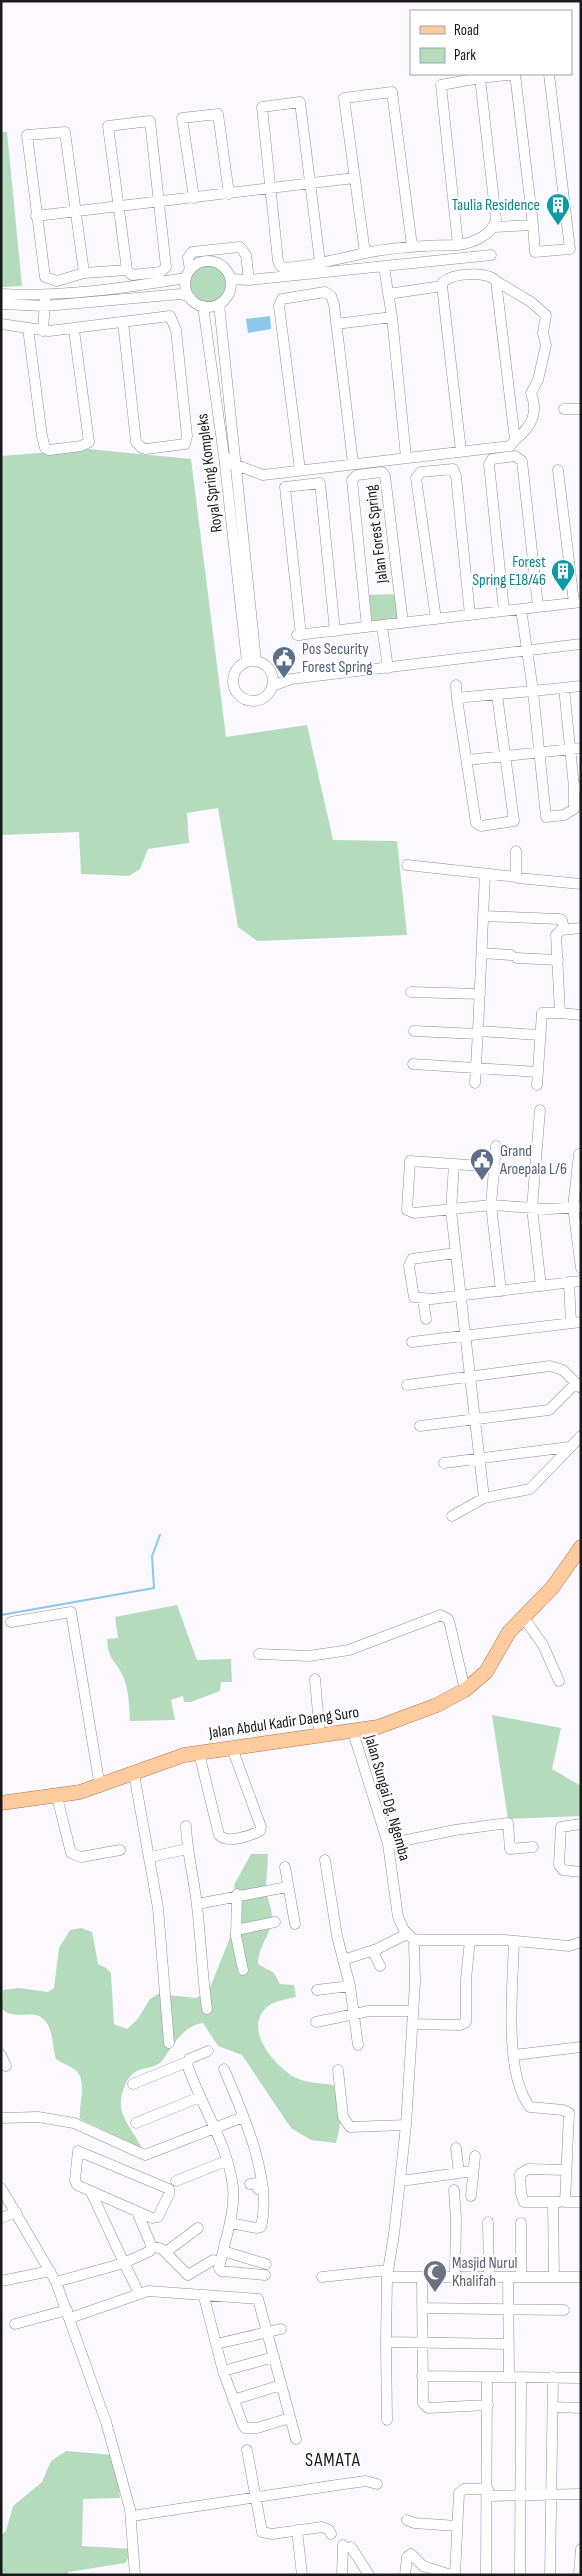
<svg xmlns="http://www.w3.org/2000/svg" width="582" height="2576" font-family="'Sofia Sans Condensed',sans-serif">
<rect width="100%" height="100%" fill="#fbf9ff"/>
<path fill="#b4dcbc" d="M1,132H7L22,286L1,287Z
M188 284a21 21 0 1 1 42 0a21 21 0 1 1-42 0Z
M89,449L191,459L226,737L307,725L333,840L397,841L407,935L257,941L238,927L218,808L187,813L189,843L148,849L140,869L129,876L81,874L79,832L1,835V456Z
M395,594L398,619L368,623L365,595Z
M177,1605L197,1660L231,1659L232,1682H221L220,1691L191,1702H184L183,1696L171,1700L175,1720L130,1721C129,1706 129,1688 122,1674C113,1657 109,1661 107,1639L118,1638L115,1617Z
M492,1715L561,1728L552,1769L581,1786V1816L508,1819Z
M251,1854H268C268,1865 266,1877 266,1889C267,1899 273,1910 272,1920C270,1936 258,1947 258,1964L274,1973L280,1984L294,1985L296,1997C288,1999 273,2001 267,2007C243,2029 273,2064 294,2077C305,2083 321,2083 333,2085C343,2105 342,2120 336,2143L311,2140L291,2128L242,2055L218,2046L203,2023C183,2025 173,2046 162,2061C156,2068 145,2067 137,2071C132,2073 127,2080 125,2085C113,2113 130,2124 142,2148L80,2119C78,2104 89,2080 74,2069C68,2065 62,2063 56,2059C52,2047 54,2033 46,2022C35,2006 15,2023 1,2008L3,1990L19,1988L48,1992L54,1988L59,1948L70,1930L81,1928L92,1932L98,1964L106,1968L111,1973L114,2024L127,2029L137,2020L150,1999L158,1994L196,1998L209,1990L229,1940L238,1904L234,1885Z
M66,2451L114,2455L120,2498L83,2499L82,2546L134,2549L125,2563L68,2572V2575H1V2535L6,2531L13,2506L42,2482L51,2461Z"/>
<path fill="#8ac8e9" d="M270,316L271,329L248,333L246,319Z"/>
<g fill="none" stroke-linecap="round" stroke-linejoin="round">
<path stroke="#8ac8e9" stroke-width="2" d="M1,1615L154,1588L152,1556L160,1535"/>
<g stroke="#908e94" stroke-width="11">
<path id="minor" d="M480,78L516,74
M150,121L166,267L161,272L132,275L127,270L108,126Z
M194,198L182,118L218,114L229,194
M36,216L354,178
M533,225L535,252L570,249L549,74
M494,227L533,225L515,74
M365,253L344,98L392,92L412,246
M185 284a23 23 0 1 1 46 0a23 23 0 1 1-46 0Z
M320,262L300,102L262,107L278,261L281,267C299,270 345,257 365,253C396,247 427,245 458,245C473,243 493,235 496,219L480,78L441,85L458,245
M384,267L392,317L406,457
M190,270L188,258L192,252L240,247L246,255L249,280
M84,273L65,132L27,135L45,277L57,281L84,273L127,270
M231,279L249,280L491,255
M496,281L531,302L546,315L543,333L546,345L538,380L531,393C539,414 531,427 515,440
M1,294C64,297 124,288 186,278
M388,294L442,286
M1,304L45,306L181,294L190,297
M219,304L256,661
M203,306L224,456L247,662
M1,324L49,331L170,316L176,330L187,436L185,444L146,449L142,448L136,442L123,322
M336,324L392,317
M28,328L42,436L45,448L49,450L81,446L89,442L74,330
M43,331L45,301
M564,409H581
M224,456L231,463L263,475L510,446L515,440L496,281C487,271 453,273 443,282L442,286L461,451
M300,470L279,306L282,299L325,292L331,296L334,304L353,463
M558,470L574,603
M521,609L533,691L581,686
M504,611L489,464L492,459L515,456L522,461L538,606
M436,619L416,478L421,472L453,469L456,476L470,615
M382,626L388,668
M367,627L352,480L357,475L382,472L385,476L403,623
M297,635L581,602
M301,635L285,487L320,483L335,631
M233 681a20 20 0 1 1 40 0a20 20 0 1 1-40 0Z
M456,685L457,699
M272,686L291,679L581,644
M564,688L574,787H580
M497,695L514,821L481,826L476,823L457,699L466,697L533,691L546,817L564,815L574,809V787
M467,760L581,748
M516,851V874L518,878L581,884
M407,865L516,877
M485,874L478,1031L540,1035
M483,916L559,919L562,920L564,929
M581,928L561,930L556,935L560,1013L581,1015
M482,953L511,955
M517,958L558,960
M411,992L480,994
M414,1031L478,1034
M413,1064L538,1072
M475,1083L478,1031
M537,1085L542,1013H560
M540,1110L532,1208L541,1286
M496,1146L491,1205L501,1291
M579,1154L573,1207L581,1268
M454,1164L410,1161L407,1210L414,1213L491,1205L548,1209L581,1207
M455,1253L412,1259L409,1266L414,1297L432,1299L581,1281
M569,1282L571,1322
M423,1300L426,1319
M412,1342L581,1322
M407,1385L550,1366L563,1370L581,1388
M420,1426L549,1410L576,1383
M444,1463L569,1447
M484,1498L451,1211L454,1164L494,1167
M452,1516L484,1498L530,1489L581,1436
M524,1618L543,1645L559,1681
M11,1622L71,1612L100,1787
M259,1654L309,1656L349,1650L441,1615L448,1619L450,1625L465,1690
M315,1679L320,1737
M353,1732L388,1844L398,1917L404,1930L414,1940H505L569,1946L581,1942
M199,1753L219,1835C227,1844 250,1836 260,1831L261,1827L232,1748
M134,1774L158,1908L169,2043
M57,1797L71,1853L81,1857L120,1850
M581,1824L561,1827L559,1865L563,1870L581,1872
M186,1826C187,1853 194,1878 197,1906C201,1940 202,1974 207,2009
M388,1844L455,1830L508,1823L510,1849L533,1847
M151,1857L187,1849
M325,1860L337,1936L350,1986L358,2045
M285,1867L295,1924
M237,1894L236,1936L243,1970
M197,1904L287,1887
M236,1930L275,1922
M514,1941C513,1983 503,2074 530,2107L563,2110L569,2113L565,2202H581
M373,1951L380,1966
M343,1960L377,1949L407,1934
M317,1990L350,1986
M316,2022L369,2011H413
M412,2024L460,2025L466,2022V1979L470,1940
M208,2051L189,2059L187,2064C200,2104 228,2144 233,2187C235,2208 228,2231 223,2251L266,2264
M1,2055L6,2066
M514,2055L581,2047
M224,2069C242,2111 273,2180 261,2227L257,2228L230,2223
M338,2070L343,2117L350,2127L406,2125L415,1982L414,1940
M133,2084L187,2062
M1,2118L38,2117L74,2123L145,2155L243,2117
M136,2123L200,2097
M406,2125L394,2234L387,2277H581
M456,2148L459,2173
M78,2151L169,2189V2194L158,2217L152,2218L77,2185L75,2180Z
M176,2181L226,2161
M401,2181L473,2171
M250,2184L257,2183L258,2189L263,2188
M1,2188L56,2282L124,2263L91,2192
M454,2190L456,2219L455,2277
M471,2196L475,2156
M553,2202H524L521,2194L520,2174L528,2169L565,2170
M1,2218L16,2212
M488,2222L489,2277
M151,2246L162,2249L188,2275L213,2260
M223,2251L219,2268L221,2271L265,2275
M166,2252L198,2228
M322,2277L387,2270
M387,2277L386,2342L509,2344
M422,2277L423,2403L428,2408L488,2405
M508,2277L509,2377
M521,2277V2223
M554,2277L553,2202H560
M1,2281L50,2271
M56,2282L106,2422L130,2509L135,2575
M136,2287L124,2263L150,2251L152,2247L137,2212
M204,2297L223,2371L243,2425L245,2428H257L290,2418
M423,2308L564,2310
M70,2318L148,2291L258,2299L296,2439
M15,2324L67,2310
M386,2342L387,2420
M216,2344L281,2329
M223,2371L274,2357
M422,2376L581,2378
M233,2400L281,2385
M553,2407L581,2408
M247,2450L262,2532L272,2534L322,2527L329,2530L331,2534
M488,2496L581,2494
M132,2516L337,2485L366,2481L377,2484
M407,2520L414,2523L457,2526
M297,2530L302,2575
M351,2547L369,2575
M342,2575L343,2545
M405,2575L407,2557L411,2554L423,2566L451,2575
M455,2575L459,2493L464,2489H488
M486,2575L487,2377
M520,2575L521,2377
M550,2575L553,2377
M579,2575L581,2549"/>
</g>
<g stroke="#ae7647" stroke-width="15">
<path id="major" d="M1,1803L80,1792L184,1755L378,1727L437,1705L465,1690L486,1672L509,1632L552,1588L581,1547"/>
</g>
<use href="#minor" stroke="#fff" stroke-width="10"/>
<use href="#major" stroke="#fecb9e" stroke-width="14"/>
</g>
<defs>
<g id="building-pin" transform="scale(1.25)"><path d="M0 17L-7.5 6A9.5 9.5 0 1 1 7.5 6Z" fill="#0f9aa8" stroke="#fff"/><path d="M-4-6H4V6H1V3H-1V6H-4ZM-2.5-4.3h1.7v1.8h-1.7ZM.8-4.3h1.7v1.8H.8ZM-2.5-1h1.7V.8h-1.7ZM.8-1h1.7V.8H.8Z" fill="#fff"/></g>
<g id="civic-pin" transform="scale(1.25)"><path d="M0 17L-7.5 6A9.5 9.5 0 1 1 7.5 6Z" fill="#5c6f8a" stroke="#fff"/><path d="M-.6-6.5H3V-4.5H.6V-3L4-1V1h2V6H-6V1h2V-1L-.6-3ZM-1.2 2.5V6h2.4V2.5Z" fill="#fff"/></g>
<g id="mosque-pin" transform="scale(1.25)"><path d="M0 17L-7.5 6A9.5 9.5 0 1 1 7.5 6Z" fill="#6b7280" stroke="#fff"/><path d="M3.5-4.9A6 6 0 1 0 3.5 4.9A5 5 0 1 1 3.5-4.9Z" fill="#fff"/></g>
</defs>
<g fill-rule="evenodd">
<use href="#building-pin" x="558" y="205"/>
<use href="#building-pin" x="563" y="571"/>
<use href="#civic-pin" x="284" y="658"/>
<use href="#civic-pin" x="482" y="1160"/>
<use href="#mosque-pin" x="435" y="2272"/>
</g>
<g text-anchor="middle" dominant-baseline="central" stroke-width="5" stroke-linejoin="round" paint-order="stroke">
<g font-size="16" fill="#0d838f" stroke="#fff" text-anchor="end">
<text x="540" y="205">Taulia Residence</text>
<text x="546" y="562">Forest<tspan x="546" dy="18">Spring E18/46</tspan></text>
</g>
<g font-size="16" fill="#19181b" stroke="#fff">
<text transform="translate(210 473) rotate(-97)">Royal Spring Kompleks</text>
<text transform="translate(377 534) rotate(-97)">Jalan Forest Spring</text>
<text transform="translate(284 1723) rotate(-8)">Jalan Abdul Kadir Daeng Suro</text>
<text transform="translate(387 1798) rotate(74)">Jalan Sungai Dg. Ngemba</text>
</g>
<g font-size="16" fill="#4e5e75" stroke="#fff" text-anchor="start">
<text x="302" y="649">Pos Security<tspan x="302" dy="18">Forest Spring</tspan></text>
<text x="500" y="1151">Grand<tspan x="500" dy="18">Aroepala L/6</tspan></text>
</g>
<g font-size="16" fill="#5b616d" stroke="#fff" text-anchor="start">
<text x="452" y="2263">Masjid Nurul<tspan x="452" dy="18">Khalifah</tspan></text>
</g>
<g font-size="19" letter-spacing="1" fill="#19181b" stroke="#fff">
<text x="333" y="2460">SAMATA</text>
</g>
</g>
<rect width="582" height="2576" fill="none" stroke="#19181b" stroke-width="5"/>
<rect x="410" y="10" width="162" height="65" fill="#ffffff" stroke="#a3a3a4"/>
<rect x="420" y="26" width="25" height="8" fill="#fecb9e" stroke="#a3a3a4"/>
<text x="454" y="35" font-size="15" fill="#19181b">Road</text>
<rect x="420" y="48" width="25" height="15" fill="#b4dcbc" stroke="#a3a3a4"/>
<text x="454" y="60" font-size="15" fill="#19181b">Park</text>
</svg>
